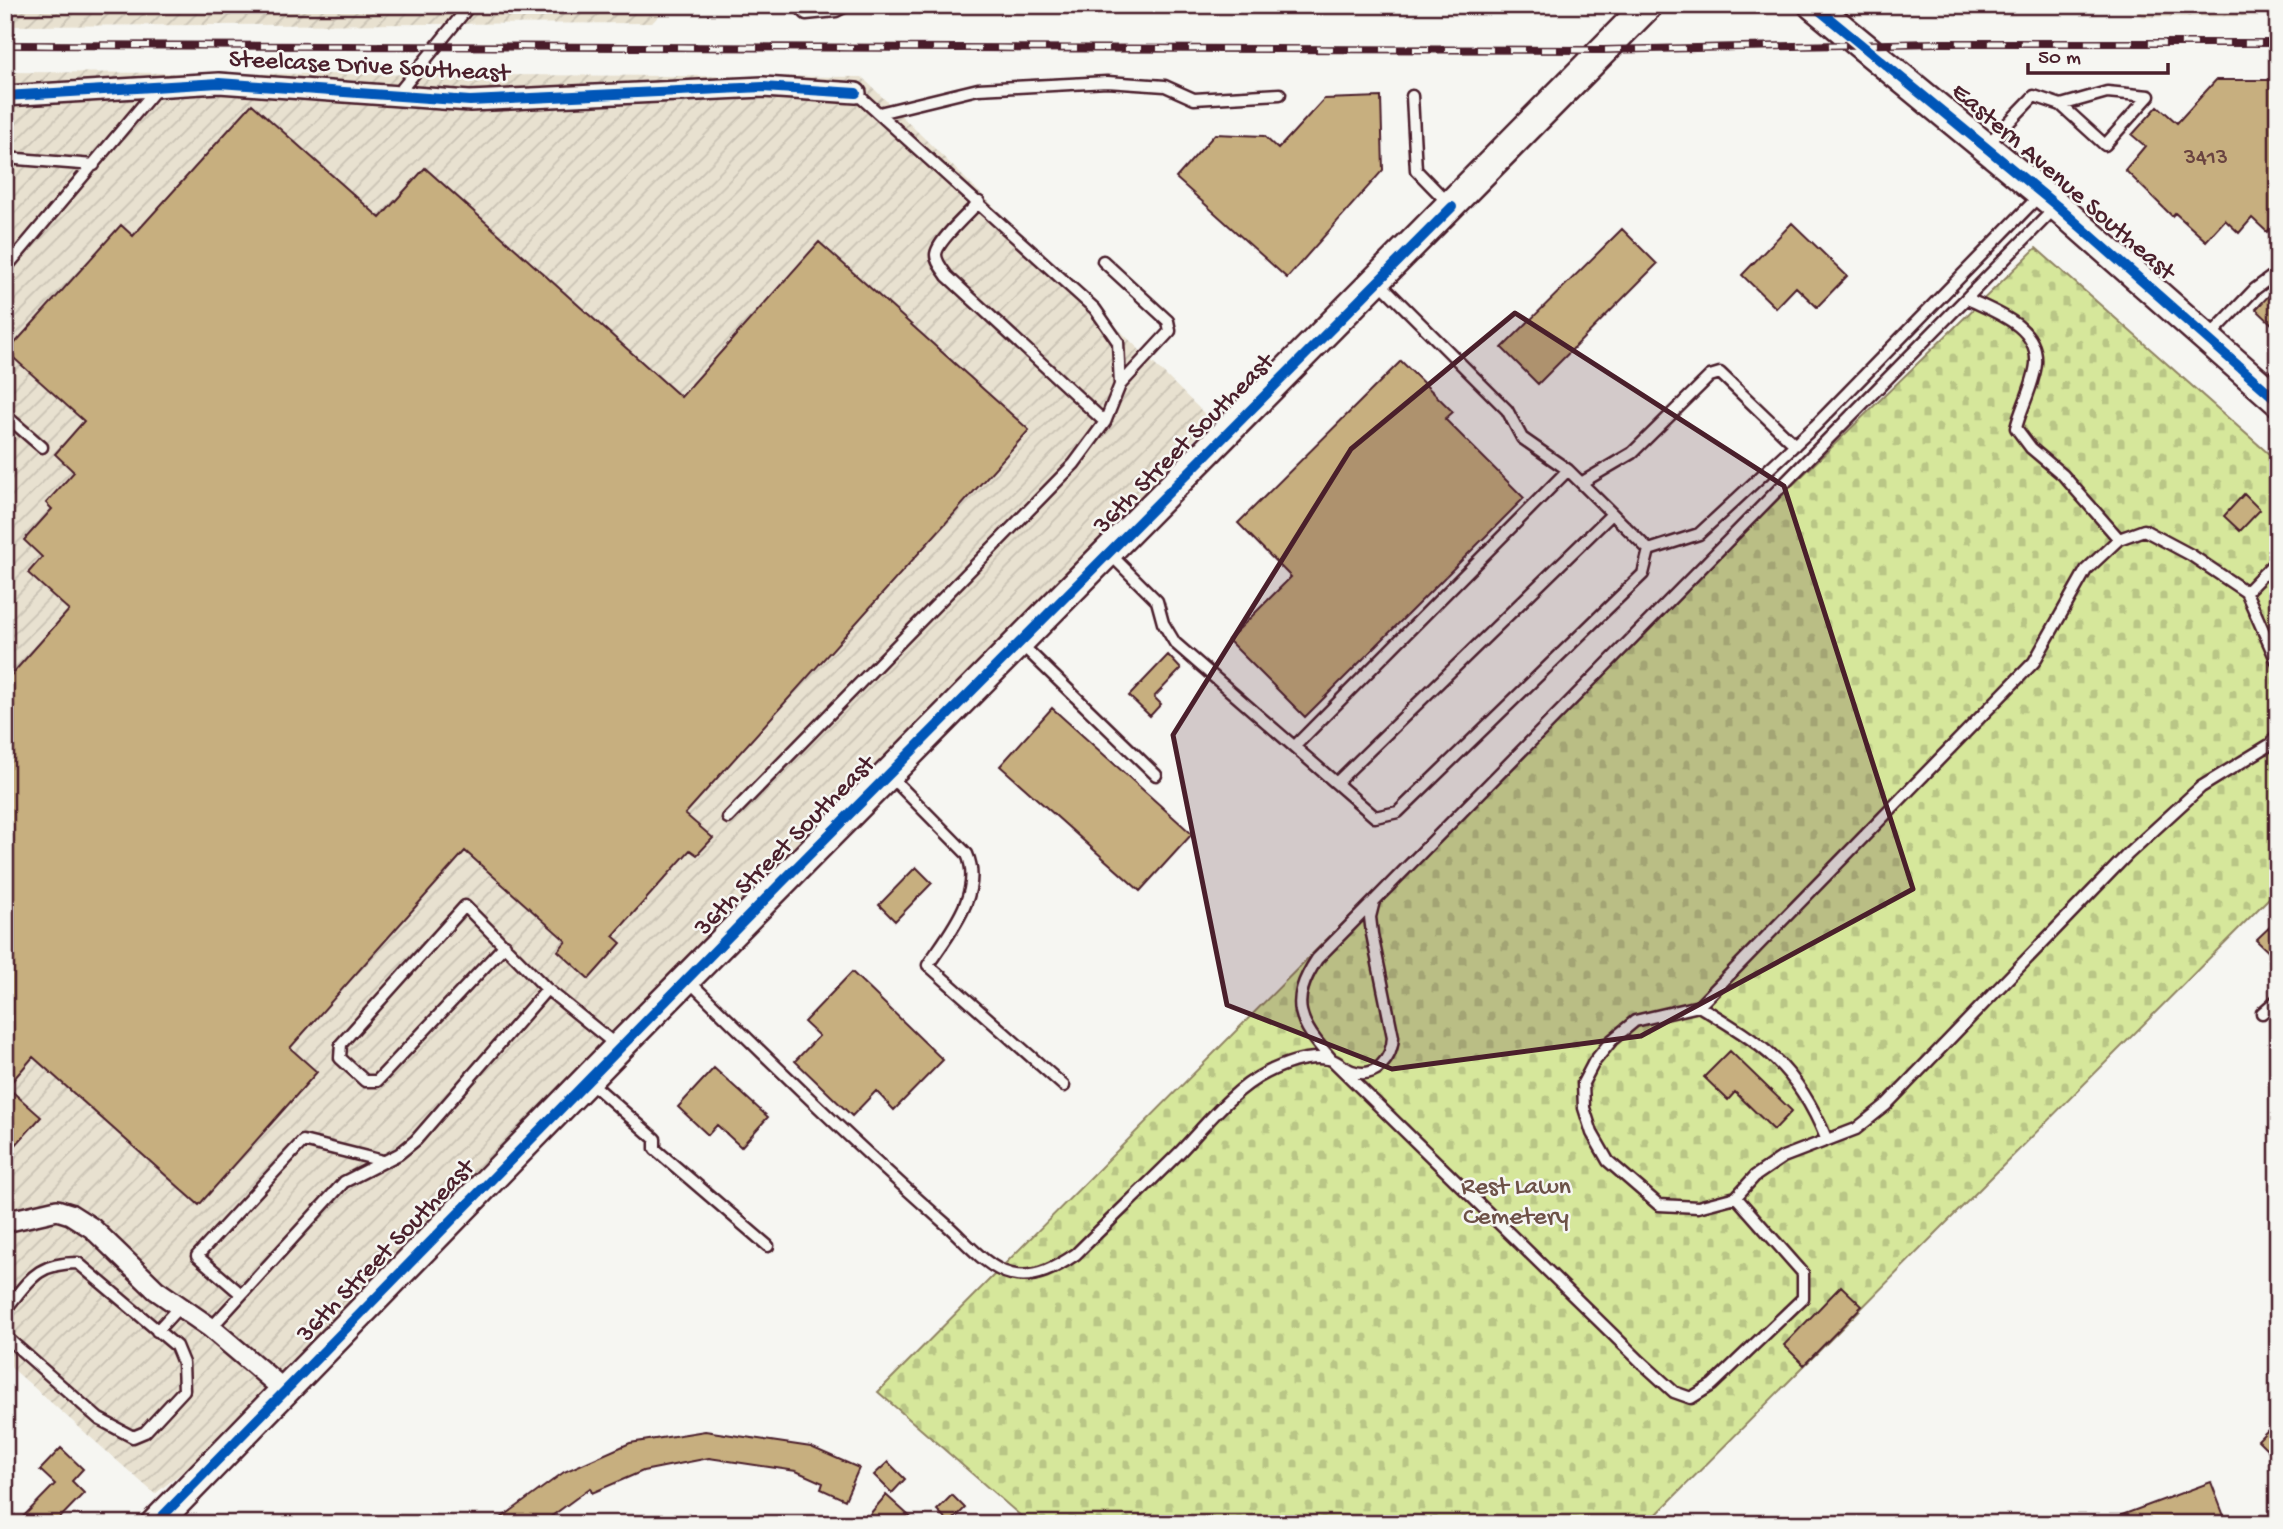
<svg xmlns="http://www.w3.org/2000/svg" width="2283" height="1529" font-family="'Gochi Hand',sans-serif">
<defs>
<pattern id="industrial-furrows" width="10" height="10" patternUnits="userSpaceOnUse" patternTransform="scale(1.75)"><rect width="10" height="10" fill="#e8e1d0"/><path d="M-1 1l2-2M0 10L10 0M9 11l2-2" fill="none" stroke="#c8c1b3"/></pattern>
<pattern id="cemetery-stones" width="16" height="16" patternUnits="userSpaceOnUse" patternTransform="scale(1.75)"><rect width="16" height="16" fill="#d6e79b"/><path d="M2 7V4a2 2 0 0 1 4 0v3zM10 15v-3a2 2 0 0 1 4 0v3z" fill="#b9c686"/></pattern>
</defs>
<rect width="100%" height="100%" fill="#f6f6f2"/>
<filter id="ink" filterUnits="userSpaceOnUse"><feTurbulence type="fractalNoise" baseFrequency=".0143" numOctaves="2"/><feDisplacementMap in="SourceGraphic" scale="14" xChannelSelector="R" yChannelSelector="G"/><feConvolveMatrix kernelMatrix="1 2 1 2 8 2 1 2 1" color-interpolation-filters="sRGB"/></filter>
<g filter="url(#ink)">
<path fill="url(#industrial-furrows)" d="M5,5H669L652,23L5,26Z
M2130,5H2278V16L2142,17Z
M5,72L862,77L1212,421L284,1390L155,1494L5,1362Z"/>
<path fill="url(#cemetery-stones)" stroke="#908363" stroke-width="2" d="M2036,248L2278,462V889L1647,1524H1030L878,1392L1330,936Z"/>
<path fill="#c7af7f" stroke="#4a1f2b" stroke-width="2" d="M2216,80H2278V220L2267,232L2252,218L2239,233L2225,220L2206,241L2175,213L2172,216L2125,170L2145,146L2132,135L2158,106L2177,123Z
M1381,97L1383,170L1287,278L1176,178L1215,134L1264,136L1278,149L1324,99Z
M252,104L380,218L425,168L681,397L819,242L1029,430L685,814L713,838L697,855L690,850L613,936L621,943L589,979L558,951L566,941L465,851L290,1048L317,1072L199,1205L33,1057L7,1087L41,1117L5,1157V682L69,610L28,573L42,557L24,540L52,509L46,503L74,472L55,454L84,421L7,352L121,225L133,236Z
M1792,223L1847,276L1817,307L1796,287L1776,308L1742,275Z
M1622,229L1657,264L1538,384L1502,348Z
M2278,286V330L2256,309Z
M1401,361L1453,412L1445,419L1524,498L1305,717L1228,640L1291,577L1238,523Z
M2244,494L2260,510L2240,531L2224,516Z
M1168,655L1181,669L1154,697L1161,704L1150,716L1129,696Z
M1052,708L1192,834L1140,891L1000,766Z
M916,867L932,883L895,921L879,905Z
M2278,919V961L2256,940Z
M852,972L943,1060L894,1110L876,1091L852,1116L795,1061L819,1036L804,1022Z
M1730,1051L1792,1111L1774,1130L1735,1092L1728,1100L1704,1077Z
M714,1068L768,1117L741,1147L717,1125L708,1135L678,1107Z
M1841,1286L1862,1306L1804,1365L1784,1345Z
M2278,1420V1460L2258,1440Z
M705,1431L811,1447L859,1468L845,1500L821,1489L823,1483L796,1471L709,1458L643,1471L592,1493L590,1488L541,1524H493L564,1472L630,1443Z
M61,1448L83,1469L72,1481L84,1493L54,1524H16L55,1484L40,1470Z
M888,1462L905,1479L892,1493L874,1475Z
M2211,1482L2227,1524H2103V1522Z
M886,1495L918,1524H881L870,1514Z
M952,1495L965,1508L950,1523L937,1510Z"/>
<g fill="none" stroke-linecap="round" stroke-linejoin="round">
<g stroke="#4a1f2b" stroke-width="15">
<path id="lane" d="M797,5L806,14L836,11L848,5
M396,96L470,5
M1412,96L1416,170L1449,204
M879,113L978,89L1107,82L1165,86L1194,99L1280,94
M1986,146L2034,96L2061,105L2105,145L2149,96L2107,92L2061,105
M5,158L94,165
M979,202C969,213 936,242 936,255C936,262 943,270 947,276L1105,422
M1103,261L1168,321L1170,331L1120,385
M5,269L158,87
M1968,299C1995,312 2039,326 2036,364C2034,384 2021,408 2016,428L2031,448L2063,475L2119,539L2144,530L2191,555L2246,592L2278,664
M2210,336L2255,289L2278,272
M2264,388L2278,373
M5,415L42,447
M1581,483L1632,453L1710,376L1720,373L1795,445
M1649,550L1699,534L1815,426L2039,196
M1110,554L1157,601L1163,623L1175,643L1375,817L1398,812L1643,574L1649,550L1568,470L1522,438L1507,410L1379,282
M2246,592L2278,559
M1021,644L1156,775
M1295,746L1568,470
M890,776L967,854C984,893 949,933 928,965L1064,1086
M1336,783L1612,514
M728,818L1074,464L1105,422L1120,385L1118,342L1095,309L856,93
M505,945L377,1081H365L340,1058L341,1044L465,906L547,989
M687,979C772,1063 858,1147 948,1226C965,1241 988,1269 1011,1274C1035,1280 1057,1267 1076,1254C1110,1220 1145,1187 1179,1153C1205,1126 1232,1090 1266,1073C1284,1064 1307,1055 1328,1059C1337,1060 1343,1068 1352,1071C1376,1080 1392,1058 1393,1037L1372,934L1370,917L1374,901
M1699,1006L2034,662L2086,570L2119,539
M2262,1013L2278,999
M588,1080L655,1139V1149L768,1246
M1826,1138C1796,1065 1763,1045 1699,1006L1635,1021L1612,1040L1594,1062L1583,1083L1584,1108L1592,1133L1608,1161L1659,1205L1698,1207L1736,1197L1755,1176L1783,1157L1856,1129L1886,1105L2128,854L2201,787L2271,744L2278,733
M1736,1197L1803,1273V1298L1712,1385L1691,1398L1674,1392L1640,1361L1331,1059C1299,1022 1288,1003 1317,959L2056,207
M241,1294L197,1256L303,1141L383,1161
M5,1310C30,1280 36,1263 78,1263L176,1346L183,1363L184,1390L145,1432L133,1437L99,1419L5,1336
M211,1328L344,1182L399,1154L416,1140L547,989L616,1045
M157,1331L179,1307"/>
</g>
<g stroke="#4a1f2b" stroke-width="24">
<path id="street" d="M5,96L219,83L470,101L763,87L856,93
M5,1222L57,1210L70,1214L92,1228L156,1290L211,1328L284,1390"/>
</g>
<g stroke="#4a1f2b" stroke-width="33">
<path id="secondary" d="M1813,5L2057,206L2278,401
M155,1524L619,1047L1648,5"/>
</g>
<use href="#lane" stroke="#f6f6f2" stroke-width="10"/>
<use href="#street" stroke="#f6f6f2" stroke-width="19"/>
<use href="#secondary" stroke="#f6f6f2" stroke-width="28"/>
<g stroke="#4a1f2b" stroke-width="8">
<path id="rail" d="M5,45L1603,50L1937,43H2278"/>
</g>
<use href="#rail" stroke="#f6f6f2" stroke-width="5" stroke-dasharray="16" stroke-linecap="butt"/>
<g stroke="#f6f6f2" stroke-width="15">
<path id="cycleway" d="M1813,5L2057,206L2278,401
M5,96L219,83L470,101L763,87L856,93
M155,1524L781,883L1452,207"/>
</g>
<use href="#cycleway" stroke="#0057b8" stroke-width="10"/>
</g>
</g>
<path fill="#4a1f2b" fill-opacity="0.2" stroke="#4a1f2b" stroke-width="5" stroke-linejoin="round" d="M1515,313L1784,486L1913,889L1641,1036L1392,1069L1227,1005L1173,735L1351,449Z"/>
<g text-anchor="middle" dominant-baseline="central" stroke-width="5" stroke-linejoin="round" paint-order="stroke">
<g font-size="23" fill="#694340">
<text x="2206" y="158">3413</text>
</g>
<g font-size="26" fill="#4a1f2b" stroke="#f6f6f2">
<text transform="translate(369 68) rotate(3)">Steelcase Drive Southeast</text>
<text transform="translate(2062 183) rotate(41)">Eastern Avenue Southeast</text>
<text transform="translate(1185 445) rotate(-45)">36th Street Southeast</text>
<text transform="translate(786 847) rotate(-45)">36th Street Southeast</text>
<text transform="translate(387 1252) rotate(-46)">36th Street Southeast</text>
</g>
<g font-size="26" fill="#6d5147" stroke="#f6f6f2">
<text x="1516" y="1188">Rest Lawn<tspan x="1516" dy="30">Cemetery</tspan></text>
</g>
</g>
<rect width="2283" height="1529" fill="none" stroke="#f6f6f2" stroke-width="28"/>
<rect x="14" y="14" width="2255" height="1501" fill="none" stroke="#4a1f2b" stroke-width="2.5" filter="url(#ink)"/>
<path d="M2028 63v10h140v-10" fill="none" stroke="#4a1f2b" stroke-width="3.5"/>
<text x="2038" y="63" font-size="21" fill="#4a1f2b" stroke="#f6f6f2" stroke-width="5" paint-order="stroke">50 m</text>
</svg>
